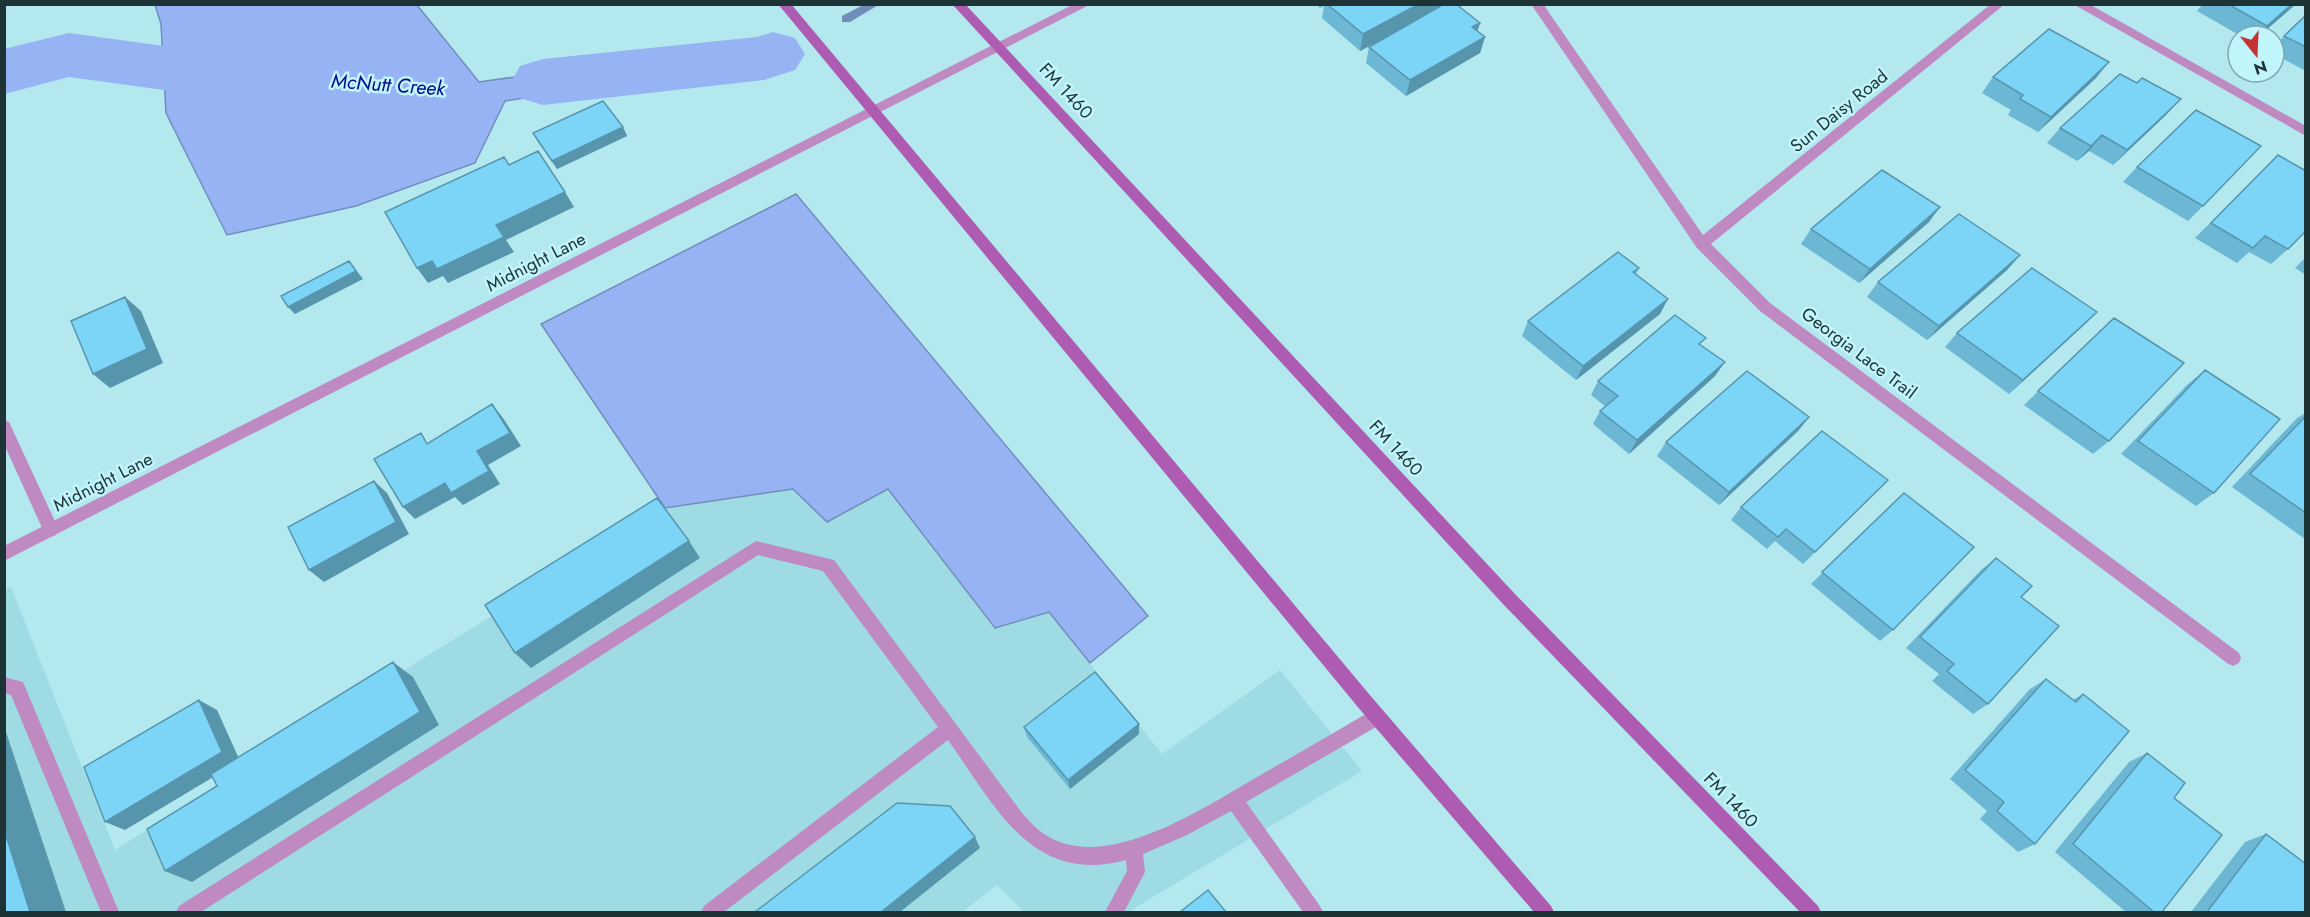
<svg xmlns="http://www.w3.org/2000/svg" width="2310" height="917" font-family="Jost,sans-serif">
<rect width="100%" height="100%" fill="#b3e8ef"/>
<path fill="#9edbe3" d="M793,489L828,522L888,489L994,628L1049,612L1162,754L1280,670L1362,771L1128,912H1024L997,885L962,912H5V590L11,587L115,850L665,508Z"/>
<path fill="#96b3f3" stroke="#728dba" stroke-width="1.5" d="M155,5H417L479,82L642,59L659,77L505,101L475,163L356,206L227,235L166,113L161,24Z
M796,194L1148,616L1090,663L1049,612L995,628L888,489L827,522L793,489L665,508L541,324Z"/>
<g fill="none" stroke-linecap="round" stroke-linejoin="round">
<path fill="#728dba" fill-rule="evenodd" d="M865,4H880L850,22H842V16Z"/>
<path fill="#96b3f3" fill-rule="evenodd" d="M773,32L795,38L805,54L795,70L764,80L543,105L520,98L511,82L520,66L543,59L757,37Z
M69,33L164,46L270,53L293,60L302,76L293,92L270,99L164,90L69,77L4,94V49Z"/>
<path fill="#bf89c1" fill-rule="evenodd" d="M4,420L9,422L59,530L56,535L51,537L46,535L43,530L4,444Z
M756,541L834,560L1022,813C1030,822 1038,831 1049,837C1108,871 1202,809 1252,780C1292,757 1332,734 1371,711L1377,709L1383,711L1385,717L1383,723L1246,802L1320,906L1323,912H1303L1231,811L1187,835L1143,854L1145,872L1124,912H1105L1127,871L1126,860C1031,886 994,804 948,740L724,912H701L704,906L938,727L823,571L758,555L201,912H176L179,906Z
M4,677L23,682L119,912H101L11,695L4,693Z"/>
<path fill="#bf89c1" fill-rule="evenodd" d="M1074,4H1091L4,561V546Z
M1531,4H1543L1703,235L1991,4H2005L1711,244L1770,303L2239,653L2241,658L2239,663L2233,666L2227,663L1760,311L1697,248Z
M2073,4H2089L2306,126V136Z"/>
<path fill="#ad5cb1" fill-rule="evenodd" d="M778,4H791L1369,694L1551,906L1554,912H1534L1357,706Z
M952,4H965L1515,594L1818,906L1821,912H1800L1503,604Z"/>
</g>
<path fill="#6bb7d4" d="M1316,4H1456L1480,23L1477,31L1485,37L1480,53L1406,96L1366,63L1369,47L1409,25L1360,51L1322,18L1324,6L1320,8Z
M2203,4H2296L2259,36H2241L2197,11Z
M2306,15V71L2274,54V46Z
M1993,77L2096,78L2038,132L2008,115L2011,110L1982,93Z
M2166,115L2113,165L2089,151L2077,161L2047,143L2060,128Z
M623,127L627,136L557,169L538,142L533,133Z
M2278,155L2288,249L2271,264L2249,252L2237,263L2195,238Z
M2137,167L2203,206L2188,221L2123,182Z
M1929,222L1859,283L1801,244L1811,229Z
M2020,255L2007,270L1927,340L1867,297L1878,282Z
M2306,257V275L2295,268Z
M1639,268L1636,274L1660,314L1576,380L1522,336L1528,321Z
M2097,312L2009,394L1945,347L1957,333Z
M2114,318L2109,441L2093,454L2024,405Z
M1701,345L1715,376L1629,454L1593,424L1600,411L1606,407L1591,395L1598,381Z
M2205,370L2214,493L2196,506L2121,454L2188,384Z
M2306,413L2305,539L2232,487L2297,418Z
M1809,417L1798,431L1719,505L1657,456L1666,442Z
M1875,493L1803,564L1775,541L1767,549L1731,520L1741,507Z
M1904,493L1893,630L1880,641L1811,584Z
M1996,558L2021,597L1988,704L1973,714L1932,681L1939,674L1906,648L1981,570Z
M2046,679L2073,700L2083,694L2035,844L2018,852L1980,819L1987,811L1950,779L2030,689Z
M1139,724V734L1070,789L1027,737L1024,727Z
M2147,753L2162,912H2126L2055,852L2129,762Z
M2266,834L2306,912H2191L2245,842Z"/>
<path fill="#5795ad" d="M1419,4H1446L1360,51L1363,34Z
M2292,4H2296L2259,36H2257L2267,26Z
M1480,23L1475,39L1472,27Z
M1485,37L1480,53L1406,96L1410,80Z
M2109,62L2096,78L2038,132L2051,117Z
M2181,99L2166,115L2113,165L2127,150Z
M623,127L627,136L557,169L552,161Z
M2102,135L2089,151L2077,161L2091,146Z
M565,192L574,207L506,240L514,252L448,283L443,276L428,283L417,268L496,225Z
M1940,207L1929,222L1859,283L1870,269Z
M2020,255L2007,270L1927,340L1939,326Z
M349,261L363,279L295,314L288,307Z
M125,297L141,311L163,363L110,388L93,374Z
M1668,299L1660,314L1576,380L1583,366Z
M2097,312L2082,327L2009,394L2023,380Z
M1725,362L1715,376L1629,454L1637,440Z
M492,404L503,418L521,446L488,465L500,484L463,505L455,497L415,519L403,507L477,451Z
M1809,417L1798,431L1719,505L1729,492Z
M374,481L387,493L409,534L324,582L309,570Z
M689,541L700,558L531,668L515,653Z
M393,662L413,677L439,725L192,882L165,871Z
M199,700L217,710L240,761L125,830L105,822Z
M1139,724V734L1070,789L1068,780Z
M4,726L66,912H30L4,829Z
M975,837L980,848L900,912H881Z"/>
<path fill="#7cd5f7" stroke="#5795ad" stroke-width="1.5" d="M1327,4H1419L1363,34Z
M1444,4H1456L1480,23L1472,27L1485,37L1410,80L1369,47Z
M2228,4H2292L2267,26Z
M2306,15V47L2284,36Z
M2049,29L2109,62L2051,117L2020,99L2023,95L1993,77Z
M2120,74L2137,83L2142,78L2181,99L2127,150L2102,135L2091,146L2060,128Z
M603,101L623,127L552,161L533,133Z
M2196,110L2261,146L2203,206L2137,167Z
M538,151L565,192L496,225L504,237L437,269L432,261L417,268L385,212L504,157L509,165Z
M2278,155L2306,171V231L2288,249L2265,236L2253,248L2211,223Z
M1882,170L1940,207L1870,269L1811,229Z
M1959,214L2020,255L1939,326L1878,282Z
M1618,252L1639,268L1633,272L1668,299L1583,366L1528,321Z
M349,261L356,271L288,307L281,296Z
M2032,268L2097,312L2023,380L1957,333Z
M125,297L147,349L93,374L71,321Z
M1675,315L1706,338L1699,344L1725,362L1637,440L1600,411L1618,396L1598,381Z
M2114,318L2184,363L2109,441L2038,391Z
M2205,370L2280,419L2214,493L2138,441Z
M1747,371L1809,417L1729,492L1666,442Z
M492,404L510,433L477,451L489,471L451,493L445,483L403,507L374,459L421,433L427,444Z
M2306,416V513L2250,474Z
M1822,431L1888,480L1815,552L1786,529L1778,537L1741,507Z
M374,481L396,522L309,570L288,527Z
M1904,493L1974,547L1893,630L1822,572Z
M657,498L689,541L515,653L485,605Z
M1996,558L2032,586L2021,597L2059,626L1988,704L1947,671L1954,664L1920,637Z
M393,662L420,712L165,871L147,829L217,786L211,774Z
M1095,672L1139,724L1068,780L1024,727Z
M2046,679L2076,702L2083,694L2129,731L2035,844L1997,811L2004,802L1965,770Z
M199,700L222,752L105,822L84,767Z
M2147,753L2185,783L2174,798L2222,835L2162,912H2154L2073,844Z
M897,803L950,806L975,837L881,912H755Z
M4,829L30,912H4Z
M2266,834L2306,864V912H2207Z
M1208,890L1226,912H1180Z"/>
<g text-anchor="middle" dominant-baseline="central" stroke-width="5" stroke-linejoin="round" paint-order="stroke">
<g font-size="18" fill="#1e3336" stroke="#c0f5fc">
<text transform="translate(1066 91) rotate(47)">FM 1460</text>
<text transform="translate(1839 111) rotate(-39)">Sun Daisy Road</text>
<text transform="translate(536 262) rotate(-27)">Midnight Lane</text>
<text transform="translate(1859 353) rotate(37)">Georgia Lace Trail</text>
<text transform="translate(1396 448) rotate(47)">FM 1460</text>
<text transform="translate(103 482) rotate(-27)">Midnight Lane</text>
<text transform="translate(1731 800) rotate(46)">FM 1460</text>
</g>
<g font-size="20" font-style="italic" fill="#05098b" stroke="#c0f5fc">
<text transform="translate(388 85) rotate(4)">McNutt Creek</text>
</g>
</g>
<rect width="2310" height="917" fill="none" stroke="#1e3336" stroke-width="12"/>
<g transform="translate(2256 54) rotate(162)"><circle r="28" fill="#c0f5fc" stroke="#7fa7ad" stroke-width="1.5"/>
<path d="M0-4.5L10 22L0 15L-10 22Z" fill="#c23333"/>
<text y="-9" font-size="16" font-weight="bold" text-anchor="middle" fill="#1e3336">N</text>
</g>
</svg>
